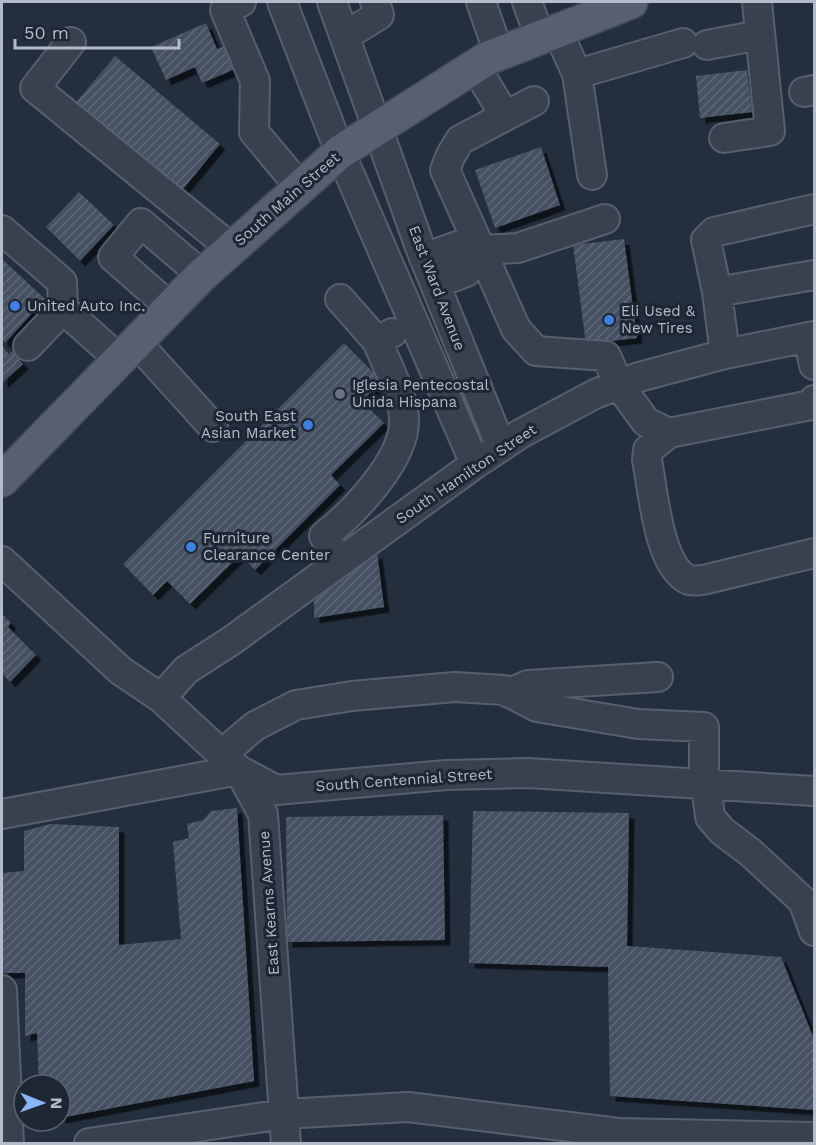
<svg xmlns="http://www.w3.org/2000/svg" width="816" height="1145" font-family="'Work Sans',sans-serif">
<defs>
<pattern id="building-hatch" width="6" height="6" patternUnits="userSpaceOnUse" patternTransform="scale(1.5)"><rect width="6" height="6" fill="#455162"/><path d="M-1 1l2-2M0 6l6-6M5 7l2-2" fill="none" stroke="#5d6877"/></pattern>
<filter id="shadow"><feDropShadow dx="5.5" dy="5.5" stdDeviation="0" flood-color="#0009"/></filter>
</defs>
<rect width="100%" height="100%" fill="#242f3e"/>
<path fill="url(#building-hatch)" filter="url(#shadow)" d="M206,23L217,49L225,46L235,69L202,83L195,67L166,80L151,47Z
M115,56L220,144L178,195L73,106Z
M747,70L752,112L700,118L696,76Z
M541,147L560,205L495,228L475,170Z
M79,192L114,225L80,261L46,227Z
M624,239L637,338L586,344L573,245Z
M2,259L45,299L5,343L2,340Z
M344,343L382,381L362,401L384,423L331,475L340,485L255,570L240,555L190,604L167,581L153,595L123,564Z
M2,346L9,354L12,351L23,364L2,383Z
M377,552L384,607L314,618V599Z
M2,614L11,623L8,627L36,655L10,682L2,673Z
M237,808L254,1081L60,1118V1085H39L37,1033L25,1036V973H2V873L24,871V831L50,824L119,827V945L181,939L173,842L189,838L187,824L203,820L211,811Z
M473,811L629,813L627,946L781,957L814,1039V1110L610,1096L608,967L469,963Z
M443,815L445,940L287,942L286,817Z"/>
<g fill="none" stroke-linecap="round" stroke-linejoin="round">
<g stroke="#565f6c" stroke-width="32">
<path id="minor" d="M241,2L225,10L255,81L254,132L300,187
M282,2L340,152L475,464
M332,2L420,247L501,447
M481,2L499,54
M527,2L540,37
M557,30L577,74L592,175
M345,36L379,15L375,2
M71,42L35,88L231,248
M707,45L760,35
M475,66L505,116
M577,74L683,43
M804,92L814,90
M724,138L770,131L757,2
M605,219L518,248L481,250L516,329L536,351L606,356L619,385L646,422L669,433L811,405L814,400
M2,230L62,282L63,309
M424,258L457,246L472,254L481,250L445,170L451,155L460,140L534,101
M435,284L466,272L472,254
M717,292L814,275
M340,299L377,341L392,333
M170,307L113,257L141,223L202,275
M808,337L814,365
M136,342L213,427
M28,346L63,309L119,359
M725,354L717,292L706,240L714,232L814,209
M669,433L648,450L647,460C653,489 658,567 689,580C693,581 699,580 703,580L814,553
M2,561L121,671L161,698L239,770L263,814L286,1144
M340,562L324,536C353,513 405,460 404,420C404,396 386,363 377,341
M509,693L528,685L658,677
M161,698L186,670L231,641L475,464L520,434L595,394L639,377L725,354L814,336
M222,754L255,726L296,705L352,696L455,687L504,690L537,707L638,724L704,727V784
M706,784L710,817L722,831L751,853L803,901L814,931
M2,814L239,770L276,790L446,775L528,773L814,791
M2,990L9,1144
M89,1143L284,1114L408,1107L619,1133L814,1137"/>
</g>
<g stroke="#414a57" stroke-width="36">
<path id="major" d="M2,480L202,275L340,152L488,58L631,2"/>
</g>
<use href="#minor" stroke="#38414e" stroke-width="28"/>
<use href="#major" stroke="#56606e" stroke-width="33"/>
</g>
<g fill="#3f7fe0" stroke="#1d2633" stroke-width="2">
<circle cx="15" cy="306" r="6"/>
<circle cx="609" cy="320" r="6"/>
<circle cx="308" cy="425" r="6"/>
<circle cx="191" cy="547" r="6"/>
</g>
<circle fill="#6b7280" stroke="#1d2633" stroke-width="2" cx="340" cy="394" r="6"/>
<g text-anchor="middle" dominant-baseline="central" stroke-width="6" stroke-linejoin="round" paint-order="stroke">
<g font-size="15" fill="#b4bcc9" stroke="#1d2633">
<text transform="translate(287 199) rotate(-41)">South Main Street</text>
<text transform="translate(437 288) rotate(69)">East Ward Avenue</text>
<text transform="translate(466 474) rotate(-34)">South Hamilton Street</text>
<text transform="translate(404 780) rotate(-4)">South Centennial Street</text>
<text transform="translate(269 903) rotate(-94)">East Kearns Avenue</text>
</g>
<g font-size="15" fill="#b4bcc9" stroke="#1d2633" text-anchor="start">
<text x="27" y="306">United Auto Inc.</text>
<text x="621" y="311">Eli Used &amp;<tspan x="621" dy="17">New Tires</tspan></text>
<text x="352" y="385">Iglesia Pentecostal<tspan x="352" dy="17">Unida Hispana</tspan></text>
<text x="296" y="416" text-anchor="end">South East<tspan x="296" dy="17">Asian Market</tspan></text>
<text x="203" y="538">Furniture<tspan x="203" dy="17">Clearance Center</tspan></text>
</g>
</g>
<rect width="816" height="1145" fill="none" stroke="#b4bcc9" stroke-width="6"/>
<g transform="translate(42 1103) rotate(91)"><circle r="28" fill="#1d2633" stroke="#59626f" stroke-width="1.5"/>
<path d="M0-4.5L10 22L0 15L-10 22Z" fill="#8ab4f8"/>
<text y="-9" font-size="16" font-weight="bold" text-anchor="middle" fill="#b4bcc9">N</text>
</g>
<path d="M15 39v9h164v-9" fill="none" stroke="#b4bcc9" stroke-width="3"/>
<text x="24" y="39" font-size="18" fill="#b4bcc9" stroke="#1d2633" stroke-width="4.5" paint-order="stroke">50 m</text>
</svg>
